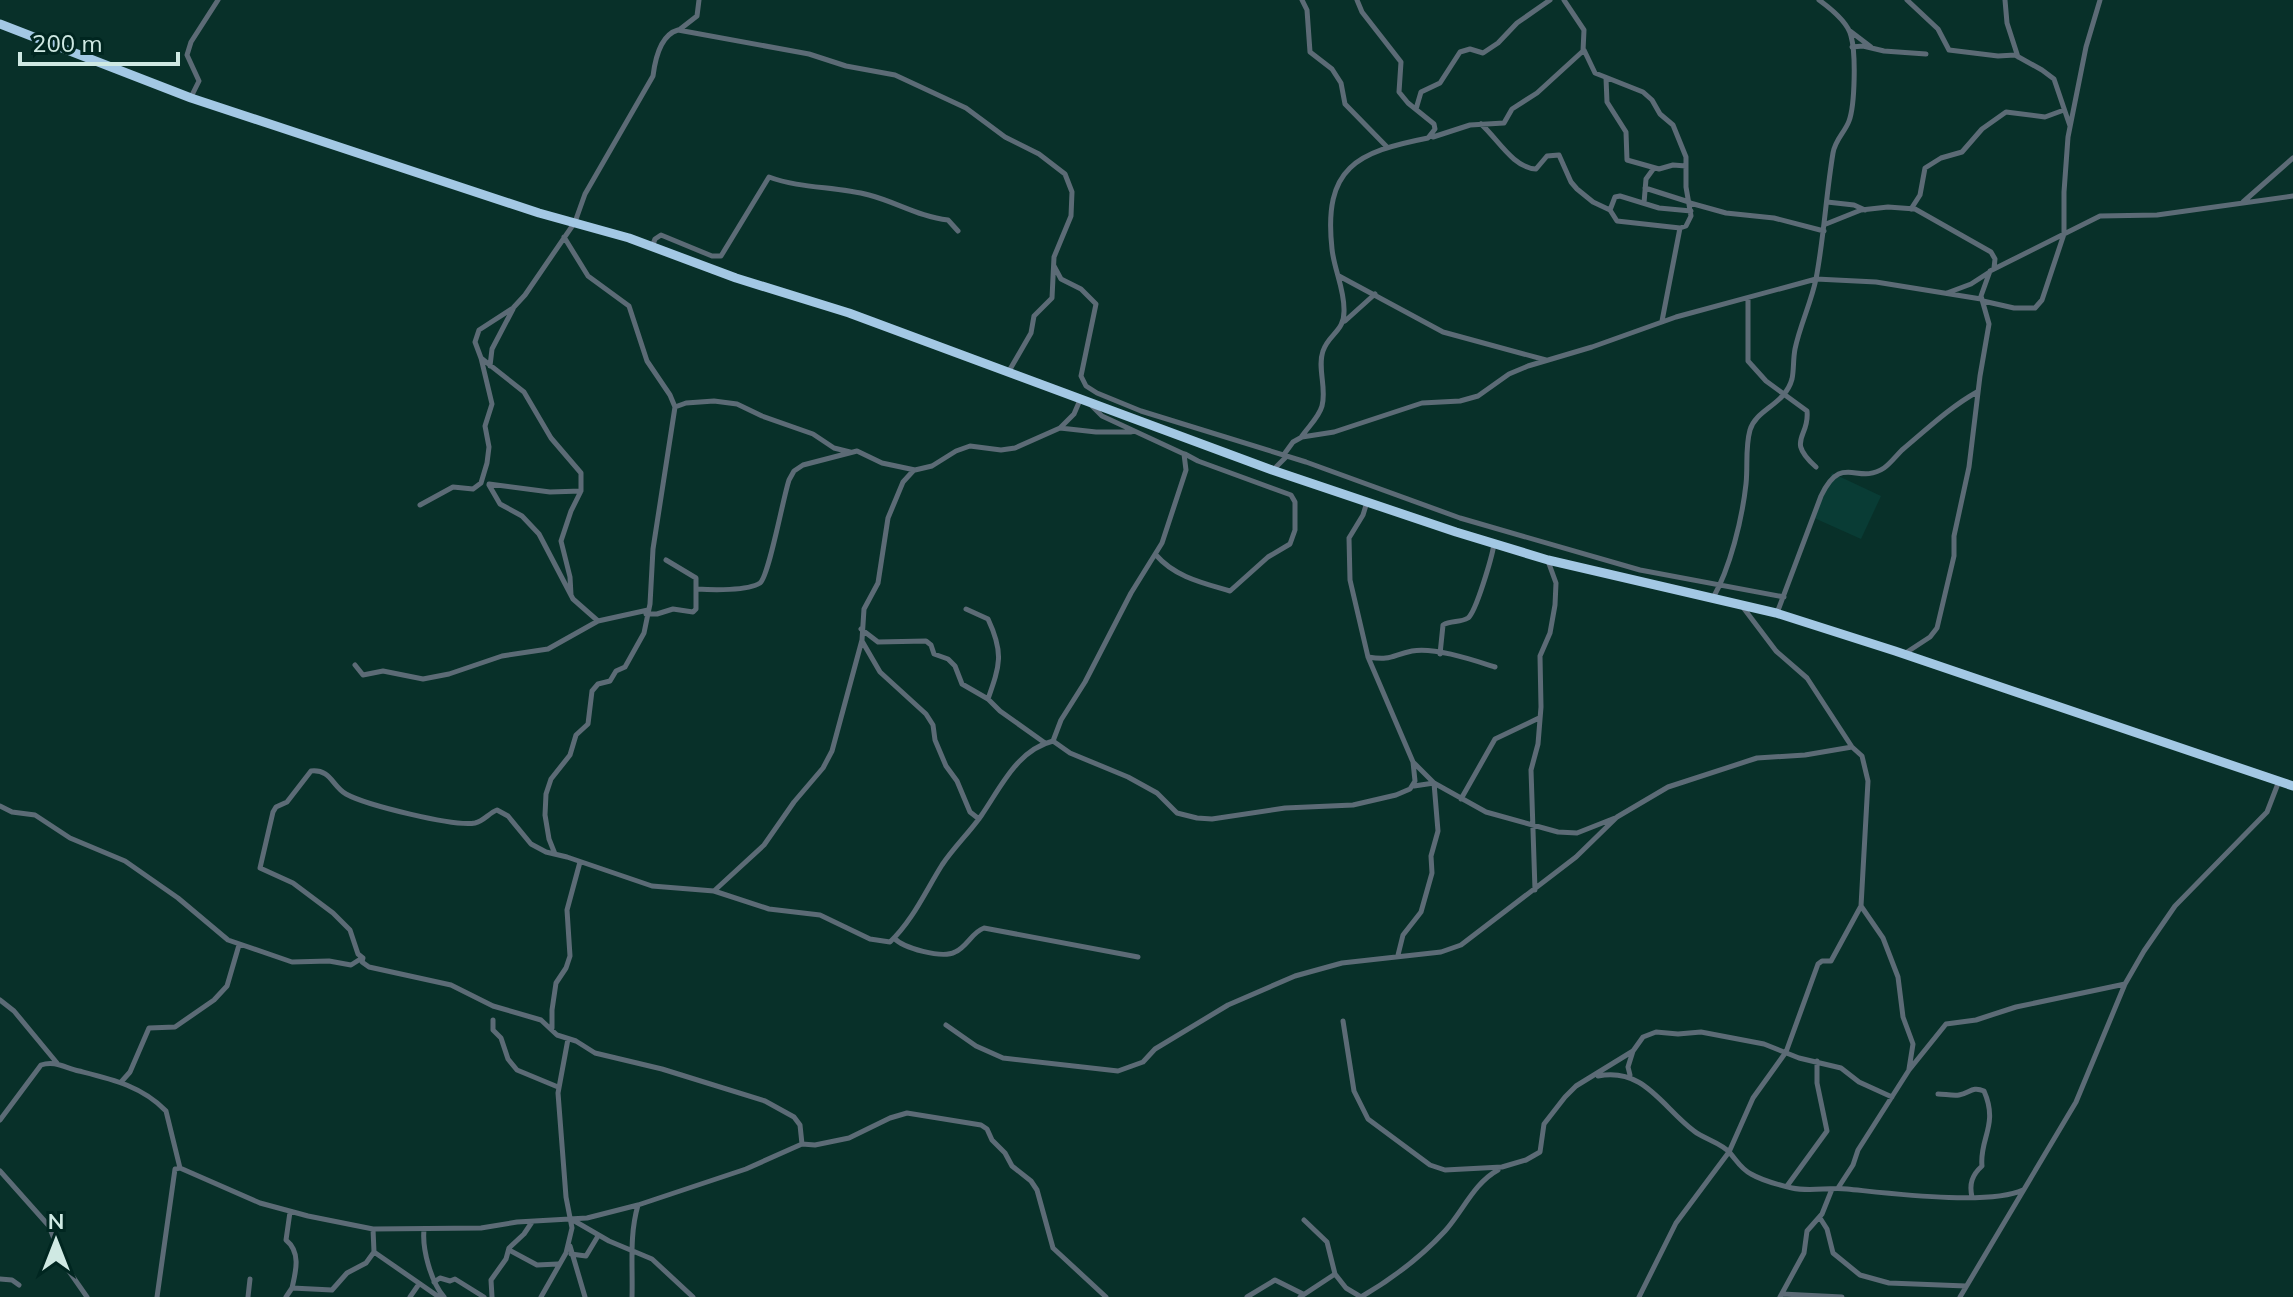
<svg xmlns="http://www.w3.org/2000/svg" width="2293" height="1297" font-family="Mulish,sans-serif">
<rect width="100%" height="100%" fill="#083029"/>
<path fill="#093c35" d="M1832,473L1881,496L1861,539L1812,517Z"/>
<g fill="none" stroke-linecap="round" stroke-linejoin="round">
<path stroke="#5c6b76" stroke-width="5" d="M1302,0L1307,10L1310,52L1332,69L1341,83L1345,104L1387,147
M1907,0L1938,29L1949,50L1998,56L2015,55L2042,70L2054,79L2070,126
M2005,0L2007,23L2018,57
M679,30L697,16L699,0
M1850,31L1871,47
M1852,47L1863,46L1884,51L1926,54
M1606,78L1607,102L1626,132L1627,160L1659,169L1673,165L1686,166
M191,97L199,81L187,55L191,42L218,0
M1416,109L1421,92L1440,83L1460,52L1470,49L1483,53L1498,43L1517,23L1550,0
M1481,124C1497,138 1513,168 1536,169L1547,156L1559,155L1571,182L1577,189L1593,202L1610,210L1617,221L1680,228L1686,226L1691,216L1686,187V157L1673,125L1660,114L1652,100L1643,92L1595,73L1584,50
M1433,137L1470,125L1504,123L1512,109L1537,93L1583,51L1584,30L1564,0
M1645,188L1689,202
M1827,202L1854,205L1865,210
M2243,202L2293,158
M1644,203L1646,179L1654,168
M1690,203L1726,213L1774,218L1824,231
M1911,209L1920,195L1925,168L1941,158L1962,152L1982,129L2006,112L2045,117L2064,110
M1610,210L1615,197L1620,196L1659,208L1691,211
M1826,224L1861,210L1888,207L1915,209L1991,252L1995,259L1994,268
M652,247L655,239L661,235L712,256H721L769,177C801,189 836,186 869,195C896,202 920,217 948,220L958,231
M1054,266L1061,279L1081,289L1096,304L1081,376L1086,386L1097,393L1141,411L1306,462L1460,518L1640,570L1784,597
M1339,276L1443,332L1546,360
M1947,293L1971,284L1988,273
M1748,298V361L1766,381L1807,411C1810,438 1785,439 1816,467
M1983,301L2014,308H2035L2042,300L2064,234V192L2068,137L2086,47L2100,0
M1345,321L1375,294
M1662,321L1680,228
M490,366L492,349L513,309
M675,407L686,403L714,401L737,404L762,416L813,434L834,448L850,452
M1060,428L1074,414L1080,400
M1302,436C1309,426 1319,417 1322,406C1327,388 1317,368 1323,351C1329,333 1345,332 1344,309C1344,288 1334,269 1332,249C1323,167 1357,152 1428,138L1435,129L1434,124L1408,103L1399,92L1401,62L1362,12L1357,0
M1274,469L1286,457L1285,453L1293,442L1302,437L1334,432L1422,403L1460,401L1478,396L1509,374L1528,366L1592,347L1676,317L1816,279L1876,282L1981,299
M489,484L550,492L581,491
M489,485L500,504L522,516L539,534L573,599L598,621
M420,505L453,487L473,489L481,483L487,463L489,447L485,426L492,404L481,358
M1156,555C1175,577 1203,583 1230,591L1268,557L1290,544L1295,530V502L1291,495L1198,461L1185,454
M697,589C712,590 748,591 760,583C769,576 783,498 789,480L794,471L803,465L857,451L882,463L915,470L932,466L956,451L970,446L1001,450L1015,448L1060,428L1096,432H1131
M571,595L570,577L561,541L571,511L581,491V473L551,438L524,392L481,358L475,342L479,330L513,308L525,295L575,222L585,194L653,76C655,60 660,35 678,30L809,54L846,66L895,75L966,108L1005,137L1039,154L1065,174L1072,192L1071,216L1054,257L1052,298L1034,316L1031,333L1009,371
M1713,598C1730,568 1742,520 1746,484C1748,466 1745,448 1750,430C1756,409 1785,405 1792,379C1794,370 1793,359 1795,349C1800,325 1811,303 1816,279C1824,237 1826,195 1833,153C1835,140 1845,132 1849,121C1855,105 1856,53 1851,36C1848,22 1830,8 1819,0
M1742,606L1776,651L1807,678L1852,747
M966,609L988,619C1004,653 1000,665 988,699
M1777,613L1821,496C1842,452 1857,486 1884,468C1890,464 1896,456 1902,450C1926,430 1950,407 1977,392
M646,614H657L673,609L693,612L696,609V578L666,560
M861,629L878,642L926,641L931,645L934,654L948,659L955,666L962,684L988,699L1000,711L1045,743
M862,641L880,672L926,714L933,725L935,740L946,766L957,781L970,812L979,819
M1440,654L1443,625C1451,620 1460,623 1468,618C1476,612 1492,557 1494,544
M1904,654L1930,637L1937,628L1954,556V536L1969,467L1980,376L1989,324L1981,296L1990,271L2100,216L2157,215L2293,196
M1368,657C1392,661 1392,655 1412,651C1435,647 1473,660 1495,667
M355,665L363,675L383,671L423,679L449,674L502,656L548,649L598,621L648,610
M1053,741L1070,753L1128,777L1157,793L1177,813L1197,818L1212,819L1285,808L1353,805L1396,795L1410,789L1415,781L1413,762L1368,657L1350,580L1349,538L1363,515L1367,502
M1414,786L1434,783L1486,812L1558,832L1577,833L1615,818
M1461,799L1495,739L1539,718
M0,806L12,812L35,815L70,838L125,861L178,898L228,940L292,962L329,961L351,965L362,958
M555,854L549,839L545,815L546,794L551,779L570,755L576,735L588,724L592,691L598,684L610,681L616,671L625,667L644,633L650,604L653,549L675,407L670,395L647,361L629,306L588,276L564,237
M1535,890L1531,770L1538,744L1541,707L1540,656L1550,633L1555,605L1556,583L1548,561
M714,891L764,845L794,802L823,768L832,751L862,640L864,609L878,583L888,518L903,482L914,470
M1861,906L1883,938L1898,977L1903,1017L1913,1044L1909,1069
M894,938C903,948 942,959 955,952C967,947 972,932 984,928L1138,957
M1398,955L1403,935L1421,912L1432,873L1431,856L1438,831L1434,783L1414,763
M0,1000L14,1011L57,1063
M493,1020V1030L501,1038L508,1059L517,1070L558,1087
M1343,1021L1354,1091L1368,1119L1430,1165L1445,1170L1502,1167L1526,1160L1540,1152L1544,1124L1565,1097L1576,1086L1633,1051L1643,1037L1656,1032L1678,1034L1701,1032L1764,1044L1799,1058L1841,1068L1859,1082L1892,1097
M946,1025L976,1046L1003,1058L1118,1071L1143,1062L1155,1049L1228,1005L1295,976L1342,963L1441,952L1461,945L1576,857L1617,817L1668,787L1757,758L1805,755L1852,747L1862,756L1868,781L1861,906L1831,961H1822L1818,964L1786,1052L1753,1098L1729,1152L1676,1223L1639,1297
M552,1028V1010L556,983L566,968L570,956L567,910L580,862
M1630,1075L1628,1067L1633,1051
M1598,1076C1644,1067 1662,1107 1694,1131C1704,1139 1722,1143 1730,1153C1737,1161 1741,1169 1751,1174C1763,1181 1779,1185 1792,1188C1810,1192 1829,1187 1847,1189C1888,1193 1988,1206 2023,1190
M122,1081L130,1072L149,1028L175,1027L214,1000L227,986L239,945
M1938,1094C1944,1094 1953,1096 1959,1095C1970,1093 1972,1086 1984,1091C1999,1125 1979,1139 1982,1166C1972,1175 1969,1184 1972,1197
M0,1120L41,1065C55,1060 65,1068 79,1071C111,1079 142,1086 166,1111L180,1168
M802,1144L815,1145L849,1138L890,1118L907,1113L981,1125L987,1129L992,1140L1005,1153L1012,1166L1031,1181L1037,1190L1053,1248L1106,1297
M0,1171L49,1226L64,1264L87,1297
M1787,1186L1827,1131L1817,1083V1061
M1838,1188L1853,1165L1858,1150L1909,1070L1946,1024L1976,1020L2016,1007L2125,984
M290,1212L286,1240C301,1252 296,1271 292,1288
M1820,1218L1827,1229L1833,1253L1860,1275L1889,1283L1966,1286
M571,1219L609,1241L652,1259L693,1297
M1304,1220L1327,1242L1335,1274L1346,1288L1361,1297C1392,1279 1420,1258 1445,1231C1463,1211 1474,1183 1498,1170
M373,1229L374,1252L439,1297
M424,1230C422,1249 431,1282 444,1297
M570,1246L585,1297
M509,1250L537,1265L558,1264
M571,1254L586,1256L598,1236
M0,1279L12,1280L19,1285
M434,1282L440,1278L450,1281L455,1279L484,1297
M1782,1294L1842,1297
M157,1297L175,1169L180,1168L260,1203L308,1216L373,1229L481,1228L517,1222L587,1218L638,1205L746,1169L802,1144L800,1125L794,1117L765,1101L662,1069L595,1053L576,1041L557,1035L541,1020L493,1006L451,985L369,967L362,962L363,958L358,954L350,930L333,913L293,883L260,868L273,812L276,807L287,802L311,771C331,769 332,786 346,794C366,805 454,827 475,823C484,821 489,813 497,810L508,816L531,844L546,852L567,857L652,886L714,891L769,909L820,915L870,939L890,942C913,920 925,892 942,865C954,847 969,833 981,816C1001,787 1017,750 1053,741L1061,720L1085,682L1131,593L1162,543L1186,470L1184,454L1102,416L1091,405
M248,1297L250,1279
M286,1297L292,1288L332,1290L347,1273L366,1263L374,1252
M410,1297L419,1284
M492,1297L491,1280L506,1259L509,1248L524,1234L532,1222
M541,1297L566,1253L572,1228L566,1197L558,1093L568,1039
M632,1297C633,1266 629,1236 638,1205
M1247,1297L1275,1280L1303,1294
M1300,1297L1335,1274
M1780,1297L1804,1253L1807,1231L1822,1214L1832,1189
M1960,1297L2076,1102L2125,984L2144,951L2175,906L2267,812L2279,781"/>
<path stroke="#a3c8e4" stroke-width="9" d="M0,24L191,98L539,213L629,238L736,278L849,313L1272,470L1456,532L1548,560L1776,613L1895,651L2293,786"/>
</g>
<g transform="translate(56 1241)" stroke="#002620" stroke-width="6" paint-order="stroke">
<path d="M0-6L14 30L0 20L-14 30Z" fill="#cfe9e3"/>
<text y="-12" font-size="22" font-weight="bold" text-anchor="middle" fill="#cfe9e3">N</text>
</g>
<path d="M20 52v12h158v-12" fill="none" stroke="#cfe9e3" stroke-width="4"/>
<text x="32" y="52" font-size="24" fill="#cfe9e3" stroke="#002620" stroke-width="6" paint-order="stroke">200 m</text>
</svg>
